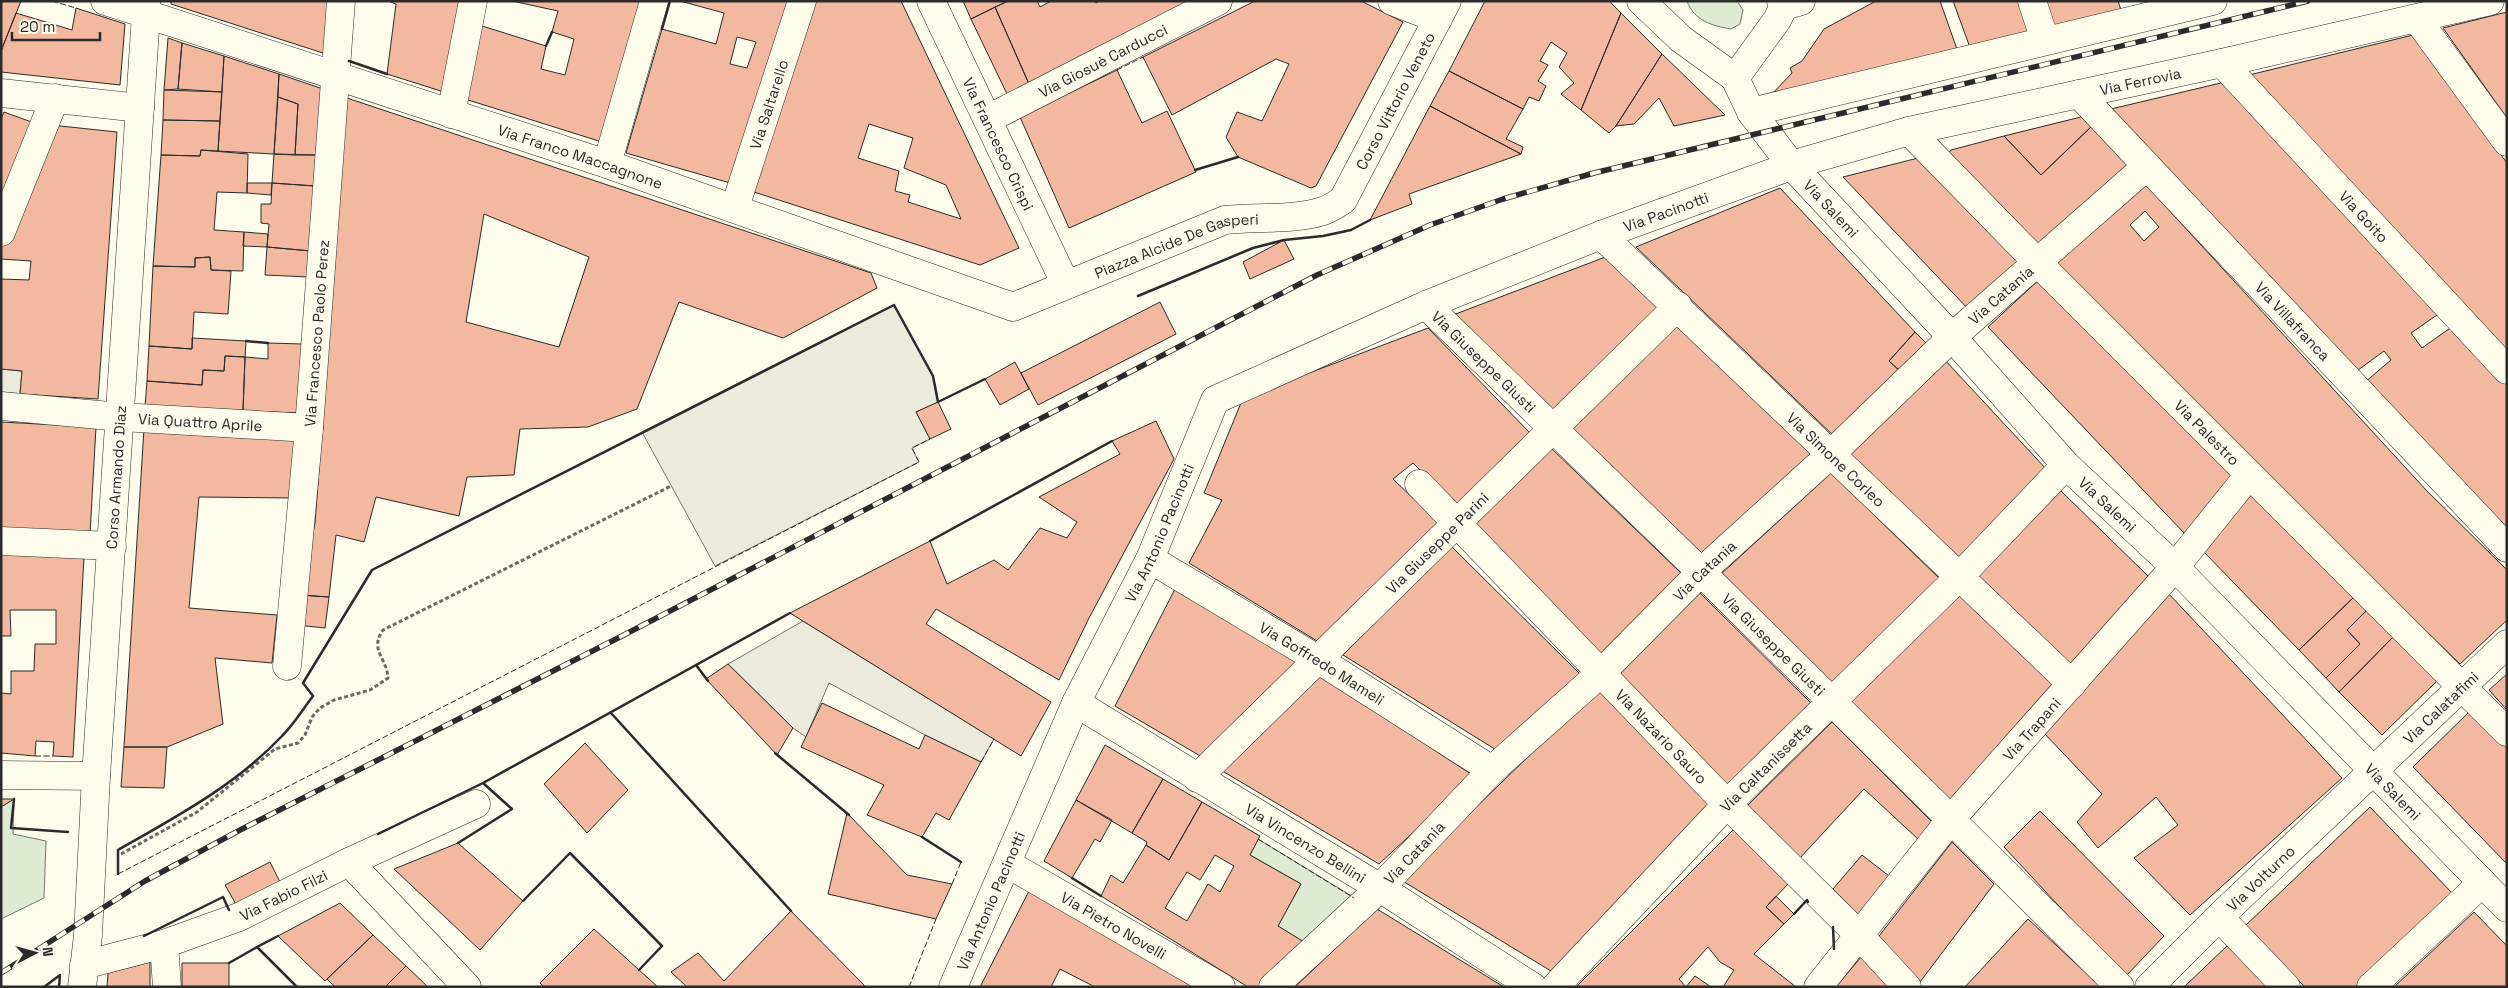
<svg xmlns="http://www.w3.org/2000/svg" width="2508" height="988" font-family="'Space Grotesk',sans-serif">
<rect width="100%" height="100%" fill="#fdfbea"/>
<path fill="#deebd1" stroke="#74746e" d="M1687,1H1737L1743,10L1740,24L1731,29C1713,26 1694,21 1687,1Z
M14,799L13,834L46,841L44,898L1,919V807Z
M1258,839L1355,898L1304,942L1278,926L1301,884L1250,855Z"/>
<path fill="#eceadb" stroke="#74746e" d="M894,305L933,376L938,402L916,412L930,439L912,448L919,462L715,566L642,432Z
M1,369L22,371L20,394L1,392Z
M803,621L994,739L981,762L925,735L829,683L806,737L793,728L728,664Z"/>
<path fill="#f2b8a0" stroke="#2b2b2b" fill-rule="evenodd" d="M1,1H21L1,51Z
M171,1H330L326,54L171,4Z
M388,1H462L444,92L387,74L396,4Z
M512,1H642L602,142L465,99L479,25L546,46L541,69L565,75L574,39L552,32L558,11Z
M680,1H789L730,183L626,153L662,29L716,44L724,13ZM737,37L756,42L747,68L730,64Z
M815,1H901L1019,248L980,265L754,192ZM869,124L913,138L904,168L946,185L961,219L908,202L910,195L895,191L899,171L858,158Z
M963,1H1008L971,19Z
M1008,1H1037L1040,7L1051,1H1095L1096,3L1099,1H1199L1029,84L995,7Z
M1255,1H1361L1403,22L1316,186L1311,188L1238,157L1226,137L1237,112L1262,121L1289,64L1276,59L1172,115L1143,57Z
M1485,1H1609L1621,13L1581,110L1561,94L1574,83L1559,67L1567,53L1551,42L1540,61L1548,65L1538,81L1546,86L1539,101L1529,97L1523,109L1449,71Z
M1876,1H1940L1958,52L1772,94L1792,73L1790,68L1802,61L1824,29Z
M1953,1H2027L2040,35L1972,53Z
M2039,1H2118L2123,16L2048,33Z
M995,7L1029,84L1007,94L971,19Z
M76,8L125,24L120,85L1,72V51L16,13L72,30Z
M2507,12V118L2443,28Z
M1621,13L1662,54L1616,126L1609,133L1581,110Z
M2413,35L2507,163V354L2249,75Z
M168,38L182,43L178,89L164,90Z
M182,43L224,56L222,92L178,89Z
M1662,54L1725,115L1674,126L1659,98L1634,124L1616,126Z
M224,56L279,74L274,154L218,151Z
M1117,70L1142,123L1167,111L1196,172L1069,228L1020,117Z
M1449,71L1523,109L1506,139L1523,147L1521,154L1430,106Z
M279,74L323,89L318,155H295L298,104L278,97Z
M2225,82L2437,315L2411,333L2422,348L2453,326L2507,384V534L2364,383L2391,360L2384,351L2354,373L2111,109Z
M164,90L222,92L220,121L163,120Z
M278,97L298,104L295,155L274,154Z
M347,98L871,273L877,288L783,338L679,302L637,409L588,427L520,429L514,475L467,477L459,516L376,497L364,542L336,535L329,597L300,595L315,523ZM484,214L589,257L559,347L466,322Z
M1430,106L1521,154L1409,194L1412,204L1370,220Z
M4,112L37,124L1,213V119Z
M2085,116L2093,125L2041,175L2004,136Z
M163,120L220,121L218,151L201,150L200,156L161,155Z
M51,125L117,132L98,399L20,394L22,371L1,369V279L29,280L31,261L1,259V238Z
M2093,125L2128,165L2041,247L1948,154L1951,150L2004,136L2041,175Z
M201,150L248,154L247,193L217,192L214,230L244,232L243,271L211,270L210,257L195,258V267L153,266L161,155L200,156Z
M274,154L318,155L315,186L272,183Z
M1922,157L2022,261L1971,312L1843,177Z
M247,183H272L271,195L247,193Z
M272,183L315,186L311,251L267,247L269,224L261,223V204H271Z
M2144,183L2427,491L2507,570V620L2460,664L2243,453L2057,263ZM2145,211L2159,227L2144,241L2130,225Z
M1780,188L1915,332L1889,361L1903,374L1836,438L1636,247Z
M244,232L268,234L267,247L243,246Z
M1284,240L1294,259L1250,279L1243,262Z
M267,247L311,251L309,277L265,275Z
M1608,256L1660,308L1552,412L1453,315Z
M210,257L211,270L231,271L228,314L194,312L192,349L149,346L153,266L195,267V258Z
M2042,277L2233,473L2185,534L1988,327Z
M1160,302L1176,334L1038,405L1021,373Z
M1676,323L1813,455L1701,559L1568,428Z
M1428,328L1532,435L1457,508L1413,463L1393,479L1442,526L1322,644L1189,563L1222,500L1204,493L1243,398Z
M1915,332L1931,348L1903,374L1889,361Z
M192,338L246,341L245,357L225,356L224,371L203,370L202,385L147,381L149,346L192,349Z
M268,343L302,344L299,413L243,411L245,357L268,359Z
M225,356L245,357L243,411L145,407L147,381L202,385L203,370L224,371Z
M1943,358L2048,471L1957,561L1846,454Z
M1015,362L1029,389L1000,405L985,379Z
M938,402L951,429L930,439L916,412Z
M1156,421L1174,459L1089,618L1059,680L936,609L926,624L1051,702L1021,756L790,613L930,541L947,584L994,560L1008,570L1040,528L1067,538L1077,522L1039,497L1120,454L1112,441Z
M1,422L96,427L90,534L1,529Z
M144,429L297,441L292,498L199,497L189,608L277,615L272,663L215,658L223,724L167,747H124Z
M1550,447L1683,575L1602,657L1472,522Z
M1831,473L1942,581L1833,688L1720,575Z
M2061,491L2149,577L2071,668L1977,576Z
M2253,493L2355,596L2299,650L2202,550Z
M1451,546L1583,677L1498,751L1343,655Z
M1,553L84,557L73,757L53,756L54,742L36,741L35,756L1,753V693L11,694V671H34L35,644H56V610H10L11,636H1Z
M1176,587L1301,664L1202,757L1115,706Z
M1699,592L1814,706L1731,788L1615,672Z
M2168,593L2342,778L2190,915L2134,858L2178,825L2156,797L2098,848L2077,822L2102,794L2042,731Z
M1961,594L2056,688L1952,805L1849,703Z
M300,595L329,597L325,628L297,625Z
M2355,596L2368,609L2347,630L2360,644L2326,678L2299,650Z
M2368,609L2394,636L2339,692L2326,678L2360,644L2347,630Z
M2394,636L2439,679L2382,735L2339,692Z
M728,664L793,728L777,755L706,679Z
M1318,674L1474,776L1379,864L1219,769Z
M2507,674V710L2489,690Z
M1598,689L1711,807L1551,971L1401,880Z
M822,703L919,749L925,735L981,762L949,820L936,813L922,837L867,815L884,785L801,747Z
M2471,710L2507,746V864L2413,767Z
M1832,722L1933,823L1919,840L1864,789L1799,859L1747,806Z
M585,743L628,790L587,833L544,784Z
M1105,745L1163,779L1132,833L1076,800Z
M124,747H167L164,788L121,787Z
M1163,779L1202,802L1169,860L1146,845L1147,842L1132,833Z
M1,799H14L1,807Z
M1076,800L1112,820L1100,842L1095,839L1072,878L1044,861Z
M1202,802L1260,836L1250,855L1301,884L1278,926L1304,942L1258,987H1248L1101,896L1111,875L1123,883L1146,845L1169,860ZM1215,855L1234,866L1220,892L1208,884L1187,921L1165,908L1187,872L1200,880Z
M2370,807L2453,894L2355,987H2305L2245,926Z
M2040,811L2164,936L2125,977L2004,847Z
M847,813L907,875L952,884L936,919L828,894Z
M1737,826L1790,882L1766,907L1784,924L1754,954L1796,987H1723L1734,970L1720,962L1708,947L1679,979L1686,987L1695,976L1711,987H1576Z
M1952,842L1994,884L1920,982L1879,936Z
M458,843L523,901L480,950L394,869Z
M1862,855L1893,879L1861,917L1833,889Z
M270,862L281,884L237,906L225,885Z
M1031,887L1193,987H1095L1060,969L1051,987H980Z
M1776,896L1794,914L1784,924L1766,907Z
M340,903L373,935L325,981L278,936Z
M1377,909L1504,987H1295Z
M791,911L866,987H687L671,972L698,953L724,981Z
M2474,912L2507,946V987H2394Z
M2028,919L2101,987H1965Z
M594,929L639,970L658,987H544L540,983Z
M373,935L406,966L385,987H335L327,979Z
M2227,946L2268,987H2184Z
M1861,957L1890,987H1836Z
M150,962V987H107L108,973Z
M182,963H229V987H182Z
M406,966L428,987H385Z"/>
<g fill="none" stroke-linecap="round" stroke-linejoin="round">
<g stroke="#2b2b2b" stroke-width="29">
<g id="minor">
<path id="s1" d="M146,1V14L607,164L1013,307L1225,220C1255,217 1297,220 1323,211C1330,209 1337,204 1343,200L1447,1"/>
<path id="s2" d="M931,1L1066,285"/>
<path d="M1392,1L1438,19"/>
<path d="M2032,1L2045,40"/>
<path d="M1784,6L1801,1"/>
<path d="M2417,19L2507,142"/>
<path id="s3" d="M2222,63L2507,370"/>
<path d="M1,93L140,108"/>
<path id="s4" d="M2079,94L2507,548"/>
<path d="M1751,112L2213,1"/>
<path d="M451,114L473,1"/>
<path id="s5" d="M988,119L1218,1"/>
<path id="s6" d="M1909,131L2038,263L2507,732"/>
<path d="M607,164L654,1"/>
<path id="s7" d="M735,207L802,1"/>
<path d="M1,232L55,98"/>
<path id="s8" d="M1601,235L2072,684"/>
<path id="s9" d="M1426,305L1701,572L2120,987"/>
<path id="s10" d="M1,406L121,417L309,428"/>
<path id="s11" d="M1419,484L1727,804L1860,936L1907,987"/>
<path d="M1,541L112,546"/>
<path id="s12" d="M1150,559L1319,660L1492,770"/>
<path id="s13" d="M287,666L309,428L341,1"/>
<path id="s14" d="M1076,703L1380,888L1533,987"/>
<path id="s15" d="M1197,778L1678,306"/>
<path d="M349,862L467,987"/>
<path id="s16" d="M1008,864L1221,987"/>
<path d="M2219,917L2286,987"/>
<path d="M164,944L167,987"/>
<path id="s17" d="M84,965L164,944L239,917L349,862L476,804"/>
<path id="s18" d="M953,987L1076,703L1150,559L1215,400L1426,305L1601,235L1802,162L1909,131L2222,63L2490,1"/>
<path id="s19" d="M1273,987L1380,888L1492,770L1602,672L1701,572L1831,454L1952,337L2147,166"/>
<path id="s20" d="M1555,987L1727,804L1958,578L2066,465"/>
<path id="s21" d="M1818,987L1952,818L2175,567L2249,475"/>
<path id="s22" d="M2149,987L2219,917L2507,644"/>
<path d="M2371,987L2482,883"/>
</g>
</g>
<g stroke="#2b2b2b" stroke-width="29">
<g id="major">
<path id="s23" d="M1641,1L1681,39L1735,78L1751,112L1792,166L1952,337L2066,465L2175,567L2507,908"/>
<path d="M1735,78L1777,20L1784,6L1781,1"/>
<path d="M1,775L96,776"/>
<path id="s24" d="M82,987L88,935L96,776L146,14L105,1"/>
</g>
</g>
<path stroke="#6a6964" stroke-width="3" stroke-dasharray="4 2.5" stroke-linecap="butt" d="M121,854L197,812L275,749L298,743L305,735L312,717L320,708L334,700L370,690L388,678C387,658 369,650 383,630L671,486"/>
<use href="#minor" stroke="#fdfbea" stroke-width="28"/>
<use href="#major" stroke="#fdfbea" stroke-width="28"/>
<g stroke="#2b2b2b" stroke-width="5.5">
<path id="rail" d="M1,973L145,881L242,829L620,637L1317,275L1430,225L1503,199L1594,173L2308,1"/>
</g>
<use href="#rail" stroke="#fdfbea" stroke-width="4" stroke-dasharray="11" stroke-linecap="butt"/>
<path stroke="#2b2b2b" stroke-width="1" stroke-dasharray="6 2.5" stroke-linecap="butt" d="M52,1L76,8
M1117,70L1143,57
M35,756H53
M981,762L994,739
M1258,839L1354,898
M118,874L919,462L912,448L930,439
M952,884L961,862
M909,987L936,919"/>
<path stroke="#2b2b2b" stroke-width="2.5" d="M662,29L670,1
M546,46L552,32
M349,61L387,74
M1195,170L1238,157
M1138,296L1253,248L1284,240L1323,236L1351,230L1370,220
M246,341L268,343
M930,541L1112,441
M696,665L708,681
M611,713L791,911
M775,753L849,815
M14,799L11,828L68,832
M378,834L483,783L790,613
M922,837L961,862
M458,843L512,809L483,783
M118,874V850C176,817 236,785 282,736C294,724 303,709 313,696L303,683L372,570L894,305L933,376L938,402L985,379
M1072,878L1101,896
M523,901L570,853L662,946L639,970
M1794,914L1807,900L1808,902
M1833,927L1834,949
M144,936L223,897L229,910
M257,947L278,936
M229,963L257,947L297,987
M44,987L60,975L59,987"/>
</g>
<g text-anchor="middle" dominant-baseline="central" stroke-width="4" stroke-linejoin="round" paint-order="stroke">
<g font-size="15" fill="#2b2b2b" stroke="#fdfbea">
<text stroke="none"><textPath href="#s5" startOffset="129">Via Giosuè Carducci</textPath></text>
<text stroke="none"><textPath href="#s18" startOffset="1625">Via Ferrovia</textPath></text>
<text stroke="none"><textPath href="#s1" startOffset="1391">Corso Vittorio Veneto</textPath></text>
<text stroke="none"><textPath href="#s7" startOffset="108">Via Saltarello</textPath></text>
<text stroke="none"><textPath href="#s2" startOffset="158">Via Francesco Crispi</textPath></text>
<text stroke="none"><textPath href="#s1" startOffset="470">Via Franco Maccagnone</textPath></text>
<text stroke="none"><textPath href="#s23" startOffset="285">Via Salemi</textPath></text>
<text stroke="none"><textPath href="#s18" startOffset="1132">Via Pacinotti</textPath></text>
<text stroke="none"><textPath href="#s3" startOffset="209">Via Goito</textPath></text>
<text stroke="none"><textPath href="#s1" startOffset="1104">Piazza Alcide De Gasperi</textPath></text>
<text stroke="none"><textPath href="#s19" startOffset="1005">Via Catania</textPath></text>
<text stroke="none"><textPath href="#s4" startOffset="312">Via Villafranca</textPath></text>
<text stroke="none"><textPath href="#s13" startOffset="334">Via Francesco Paolo Perez</textPath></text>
<text stroke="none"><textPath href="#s9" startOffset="81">Via Giuseppe Giusti</textPath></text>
<text stroke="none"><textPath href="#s10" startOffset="200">Via Quattro Aprile</textPath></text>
<text stroke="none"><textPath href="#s6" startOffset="424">Via Palestro</textPath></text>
<text stroke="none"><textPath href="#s8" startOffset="325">Via Simone Corleo</textPath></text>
<text stroke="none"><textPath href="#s24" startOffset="511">Corso Armando Diaz</textPath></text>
<text stroke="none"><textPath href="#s23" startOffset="690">Via Salemi</textPath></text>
<text stroke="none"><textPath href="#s18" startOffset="499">Via Antonio Pacinotti</textPath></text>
<text stroke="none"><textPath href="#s15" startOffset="336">Via Giuseppe Parini</textPath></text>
<text stroke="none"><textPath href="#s19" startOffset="600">Via Catania</textPath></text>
<text stroke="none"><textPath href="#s9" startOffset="486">Via Giuseppe Giusti</textPath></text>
<text stroke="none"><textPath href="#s12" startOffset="201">Via Goffredo Mameli</textPath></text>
<text stroke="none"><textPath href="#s22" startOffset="404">Via Calatafimi</textPath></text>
<text stroke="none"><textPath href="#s21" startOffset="335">Via Trapani</textPath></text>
<text stroke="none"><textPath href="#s11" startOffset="350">Via Nazario Sauro</textPath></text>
<text stroke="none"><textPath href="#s20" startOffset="305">Via Caltanissetta</textPath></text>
<text stroke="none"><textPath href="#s23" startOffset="1095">Via Salemi</textPath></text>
<text stroke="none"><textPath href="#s14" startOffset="269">Via Vincenzo Bellini</textPath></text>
<text stroke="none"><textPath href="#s19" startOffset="195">Via Catania</textPath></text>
<text stroke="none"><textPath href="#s22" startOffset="156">Via Volturno</textPath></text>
<text stroke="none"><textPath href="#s17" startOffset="212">Via Fabio Filzi</textPath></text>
<text stroke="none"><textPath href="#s18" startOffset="94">Via Antonio Pacinotti</textPath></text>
<text stroke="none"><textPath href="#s16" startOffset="122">Via Pietro Novelli</textPath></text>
</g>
</g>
<rect width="2508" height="988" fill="none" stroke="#2b2b2b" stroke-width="5"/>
<g transform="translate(35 953) rotate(84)" stroke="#fdfbea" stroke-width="4" paint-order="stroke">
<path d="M0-4L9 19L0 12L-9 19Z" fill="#2b2b2b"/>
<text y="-8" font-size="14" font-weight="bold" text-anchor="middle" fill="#2b2b2b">N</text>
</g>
<path d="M12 32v8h88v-8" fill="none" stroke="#2b2b2b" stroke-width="2.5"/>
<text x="20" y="32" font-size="15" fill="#2b2b2b" stroke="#fdfbea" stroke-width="4" paint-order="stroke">20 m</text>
</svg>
